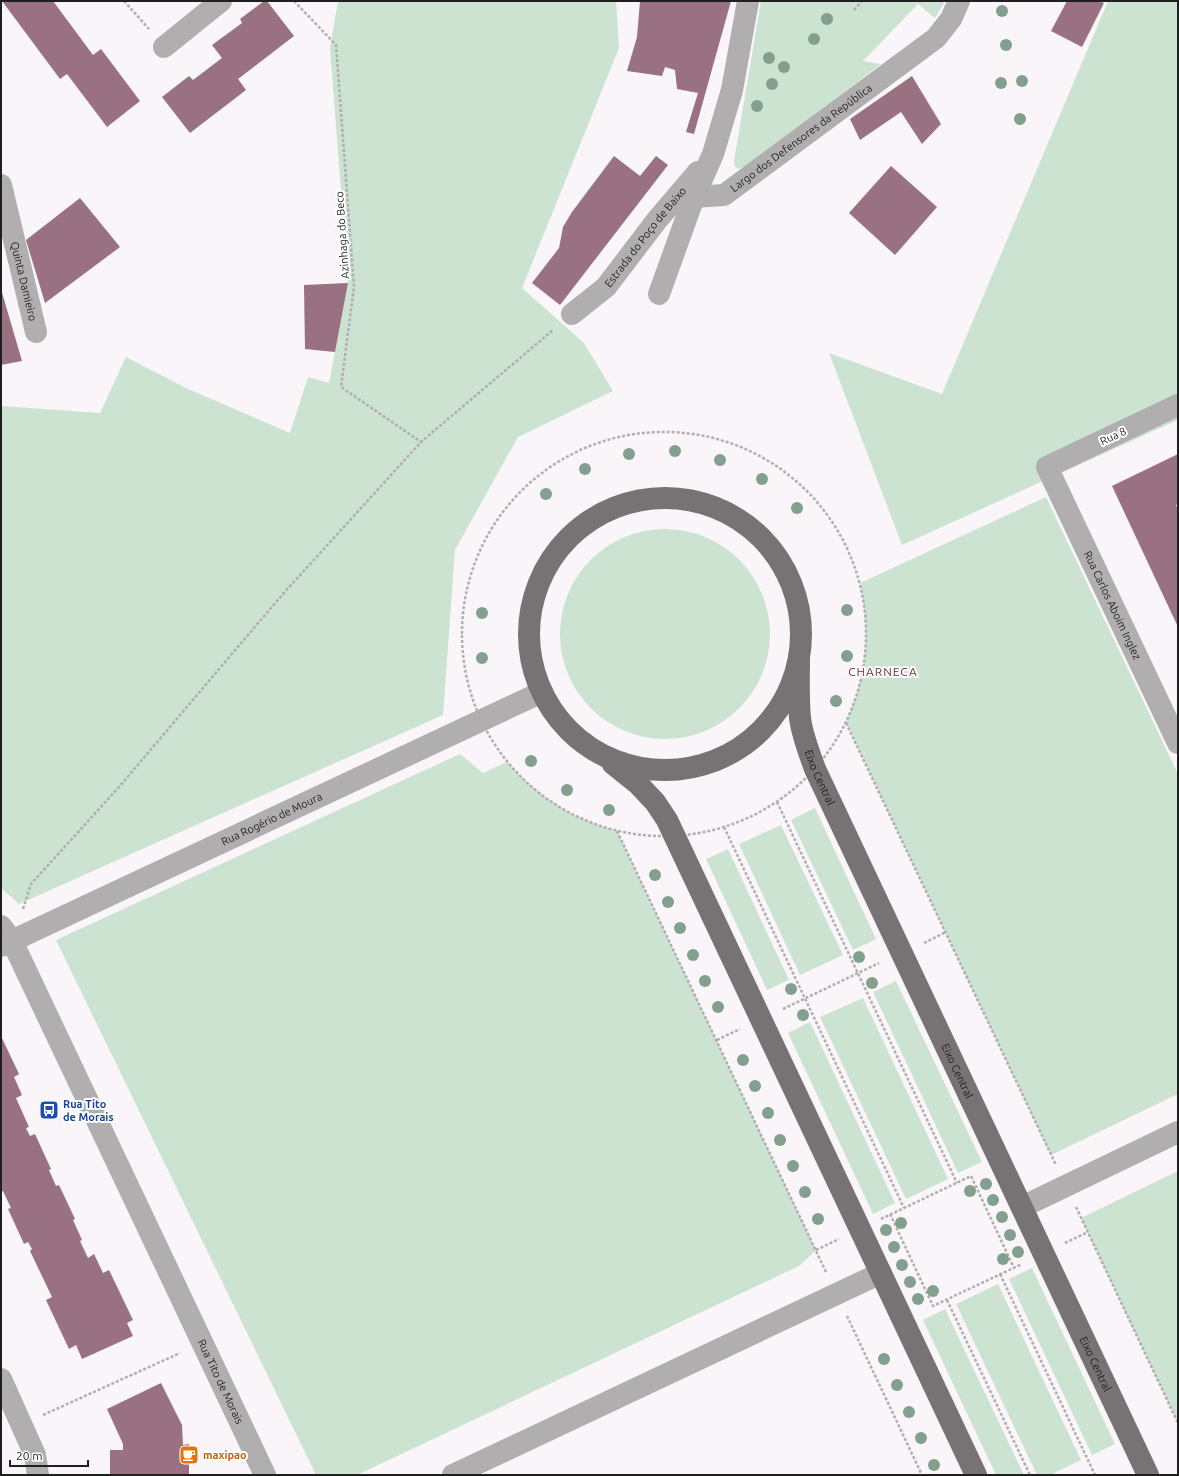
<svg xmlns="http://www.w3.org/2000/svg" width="1179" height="1476" font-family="Ubuntu,sans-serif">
<rect width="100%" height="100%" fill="#faf5f9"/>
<path fill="#cce3d2" d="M338,1H616L619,48L522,288L584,343L613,391L518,437L455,550L443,715L19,904L1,888V406L100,413L126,357L186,388L290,433L308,377L329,383L348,283L330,48Z
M761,1H945L935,18L918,4L863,61L881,64L746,167L738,169L735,167L734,161Z
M1108,1H1178V420L902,545L829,353L942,394Z
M1046,497L1178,774V1094L1051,1155L846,722C867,676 871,632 860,583Z
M560 634a105 105 0 1 1 210 0a105 105 0 1 1-210 0Z
M460,754L483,773L507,762C541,798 568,817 617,831L816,1250L799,1266L357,1475H316L56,940Z
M815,808L876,939L853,950L791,820Z
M781,825L843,955L800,975L739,844Z
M728,849L789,980L767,990L706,859Z
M896,981L982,1162L958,1173L873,992Z
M863,998L948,1179L906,1199L820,1017Z
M810,1022L895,1203L873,1214L788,1033Z
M1178,1171V1423L1081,1218Z
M1032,1268L1115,1444L1092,1455L1009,1279Z
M998,1284L1081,1460L1050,1475H1037L956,1304Z
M945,1309L1024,1475H996L923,1320Z"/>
<path fill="#997181" d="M2,1H53L93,55L101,49L140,101L107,127L67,74L60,79Z
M264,1H267L294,36L238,79L246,90L190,133L162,97L189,76L193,80L222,58L212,45L242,23L240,19Z
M640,1H731L694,134L686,132L698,93L677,89L675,70L665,67L662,76L627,71L637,37Z
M1067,1H1099L1104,3L1082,47L1051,31Z
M912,76L941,124L922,144L901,112L860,140L850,119Z
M614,156L640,176L656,156L668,165L560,305L532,283L559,248L563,227L572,212Z
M891,166L937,207L895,255L849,213Z
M80,198L120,247L45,303L26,240Z
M348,283L335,352L305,349L304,285Z
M1,289L22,361L1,365Z
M1178,454V504L1176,505L1178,509V627L1112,486Z
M1,1036L19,1074L14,1077L22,1095L16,1098L29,1127L26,1128L30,1136L35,1134L51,1169L49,1170L56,1186L59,1185L75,1219L73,1220L82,1240L80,1241L88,1258L94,1254L103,1273L109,1270L133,1320L127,1323L133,1336L82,1359L76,1345L69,1349L46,1300L52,1297L30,1251L32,1249L28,1242L24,1244L8,1209L11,1208L3,1191L1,1192Z
M161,1383L182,1425L183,1445L189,1444V1475H110V1450H123V1444L107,1409Z"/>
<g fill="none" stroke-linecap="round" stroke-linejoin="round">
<path stroke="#b1aeb1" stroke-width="2.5" stroke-dasharray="3 2" stroke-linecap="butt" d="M124,1L149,29
M294,1L336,45L354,287L341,387L421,442
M854,10L862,1
M462 634a202 202 0 1 1 404 0a202 202 0 1 1-404 0Z
M846,723L1056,1165
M777,802L957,1183
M724,827L904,1208
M617,831L826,1272
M23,909L31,884L119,787L282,595L421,442L553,330
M924,943L946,932
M783,1009L879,963
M717,1040L740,1029
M1076,1207L1178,1423
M890,1214L933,1306L1022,1264
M881,1219L971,1176L1014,1268
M1065,1243L1088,1232
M816,1250L839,1239
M1000,1274L1095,1475
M947,1300L1030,1475
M847,1316L922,1475
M43,1415L180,1353"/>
<g stroke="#b1aeaf" stroke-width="22">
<path d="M164,47L221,1"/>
<path id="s1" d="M1,185L36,332"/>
<path id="s2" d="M694,197L724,195L936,38L951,19L959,1"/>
<path d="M659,294L694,197L713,154L732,90L748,1"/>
<path id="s3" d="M572,314L606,287L657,220L698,172"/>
<path id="s4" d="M1178,405L1047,467L1178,743"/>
<path id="s5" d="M1,926L12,941L265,1475"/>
<path id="s6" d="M1,946L542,692"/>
<path d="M1022,1207L1178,1132"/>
<path d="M1,1379L35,1455L38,1475"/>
<path d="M453,1475L881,1273"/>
</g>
<g stroke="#777273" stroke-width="22">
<circle cx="665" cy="634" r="136"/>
<path id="s7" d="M799,658C799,678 798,698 800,718C802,735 809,752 815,769L1148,1475"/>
<path d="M613,764L638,784L655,802L667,820L976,1475"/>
</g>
</g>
<g fill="#839f8d">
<circle cx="1002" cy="11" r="6"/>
<circle cx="827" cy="19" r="6"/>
<circle cx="814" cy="39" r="6"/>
<circle cx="1006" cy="45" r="6"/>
<circle cx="769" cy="58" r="6"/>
<circle cx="784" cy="67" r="6"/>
<circle cx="1022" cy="81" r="6"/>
<circle cx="1001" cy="83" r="6"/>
<circle cx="772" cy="84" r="6"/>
<circle cx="757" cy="106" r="6"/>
<circle cx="1020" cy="119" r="6"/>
<circle cx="675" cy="451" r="6"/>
<circle cx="629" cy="454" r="6"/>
<circle cx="720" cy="460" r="6"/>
<circle cx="585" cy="469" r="6"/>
<circle cx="762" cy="479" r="6"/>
<circle cx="546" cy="494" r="6"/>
<circle cx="797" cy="508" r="6"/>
<circle cx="847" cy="610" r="6"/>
<circle cx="482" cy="613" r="6"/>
<circle cx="847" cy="656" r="6"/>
<circle cx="482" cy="658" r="6"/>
<circle cx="836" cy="701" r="6"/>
<circle cx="531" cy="761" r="6"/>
<circle cx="567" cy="790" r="6"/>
<circle cx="609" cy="810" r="6"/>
<circle cx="655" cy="875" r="6"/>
<circle cx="668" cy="902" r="6"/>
<circle cx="680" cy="928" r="6"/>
<circle cx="693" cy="955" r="6"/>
<circle cx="859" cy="957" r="6"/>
<circle cx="705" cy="981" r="6"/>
<circle cx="872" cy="983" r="6"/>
<circle cx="791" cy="989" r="6"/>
<circle cx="718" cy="1007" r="6"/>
<circle cx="803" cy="1015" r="6"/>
<circle cx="743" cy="1060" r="6"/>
<circle cx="755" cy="1086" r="6"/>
<circle cx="768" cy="1113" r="6"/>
<circle cx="780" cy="1140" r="6"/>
<circle cx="793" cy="1166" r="6"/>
<circle cx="986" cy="1184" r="6"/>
<circle cx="970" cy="1191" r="6"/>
<circle cx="805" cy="1192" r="6"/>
<circle cx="993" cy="1200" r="6"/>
<circle cx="1002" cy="1217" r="6"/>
<circle cx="818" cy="1219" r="6"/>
<circle cx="901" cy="1223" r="6"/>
<circle cx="886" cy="1230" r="6"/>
<circle cx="1010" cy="1235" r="6"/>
<circle cx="894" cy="1247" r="6"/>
<circle cx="1018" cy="1252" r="6"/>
<circle cx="1003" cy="1259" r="6"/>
<circle cx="902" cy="1265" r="6"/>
<circle cx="910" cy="1282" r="6"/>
<circle cx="933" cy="1291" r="6"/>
<circle cx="918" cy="1299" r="6"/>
<circle cx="884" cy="1359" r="6"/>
<circle cx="897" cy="1385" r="6"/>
<circle cx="909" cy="1412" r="6"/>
<circle cx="921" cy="1438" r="6"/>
<circle cx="934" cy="1465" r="6"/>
</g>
<defs>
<g id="bus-square" transform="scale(1)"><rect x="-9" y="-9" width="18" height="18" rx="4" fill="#1a4fb4" stroke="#fff"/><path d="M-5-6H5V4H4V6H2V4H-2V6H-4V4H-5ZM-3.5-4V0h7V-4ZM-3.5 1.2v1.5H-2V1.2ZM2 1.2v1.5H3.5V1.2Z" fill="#fff"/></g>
<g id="cafe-square" transform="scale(1)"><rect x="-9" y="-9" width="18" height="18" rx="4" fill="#e8710a" stroke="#fff"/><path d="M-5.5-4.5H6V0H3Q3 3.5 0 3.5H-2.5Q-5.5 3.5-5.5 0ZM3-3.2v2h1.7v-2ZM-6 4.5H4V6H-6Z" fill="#fff"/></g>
</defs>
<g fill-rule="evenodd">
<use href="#bus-square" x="49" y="1110"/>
<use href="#cafe-square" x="189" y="1455"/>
</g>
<g text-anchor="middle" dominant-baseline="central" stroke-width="4" stroke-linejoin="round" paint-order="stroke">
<g font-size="11" fill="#201f20" stroke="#fff">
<text stroke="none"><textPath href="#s2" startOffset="126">Largo dos Defensores da República</textPath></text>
<text transform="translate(342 235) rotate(-94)">Azinhaga do Beco</text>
<text stroke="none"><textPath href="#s3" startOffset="107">Estrada do Poço de Baixo</textPath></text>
<text stroke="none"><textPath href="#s1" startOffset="99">Quinta Damieiro</textPath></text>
<text transform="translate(1113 436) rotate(-25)">Rua 8</text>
<text stroke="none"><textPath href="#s4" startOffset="298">Rua Carlos Aboim Inglez</textPath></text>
<text stroke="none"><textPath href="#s7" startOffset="123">Eixo Central</textPath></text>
<text stroke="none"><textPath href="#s6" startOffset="299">Rua Rogério de Moura</textPath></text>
<text stroke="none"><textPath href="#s7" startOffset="447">Eixo Central</textPath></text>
<text stroke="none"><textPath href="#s7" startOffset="771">Eixo Central</textPath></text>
<text stroke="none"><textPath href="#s5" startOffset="506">Rua Tito de Morais</textPath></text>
</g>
<g font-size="11" font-weight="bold" fill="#164399" stroke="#fff" text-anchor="start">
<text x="63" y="1104">Rua Tito<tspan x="63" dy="13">de Morais</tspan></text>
</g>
<g font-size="11" font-weight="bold" fill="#c56008" stroke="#fff" text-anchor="start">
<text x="203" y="1455">maxipao</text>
</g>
<g font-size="12" letter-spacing="1" fill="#702935" stroke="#fff">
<text x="883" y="671">CHARNECA</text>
</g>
</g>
<rect width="1179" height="1476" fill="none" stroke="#201f20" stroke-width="4"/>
<path d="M10 1460v6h78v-6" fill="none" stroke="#201f20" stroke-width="2"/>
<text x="16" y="1460" font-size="12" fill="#201f20" stroke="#ffffff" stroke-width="3" paint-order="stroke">20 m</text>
</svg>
